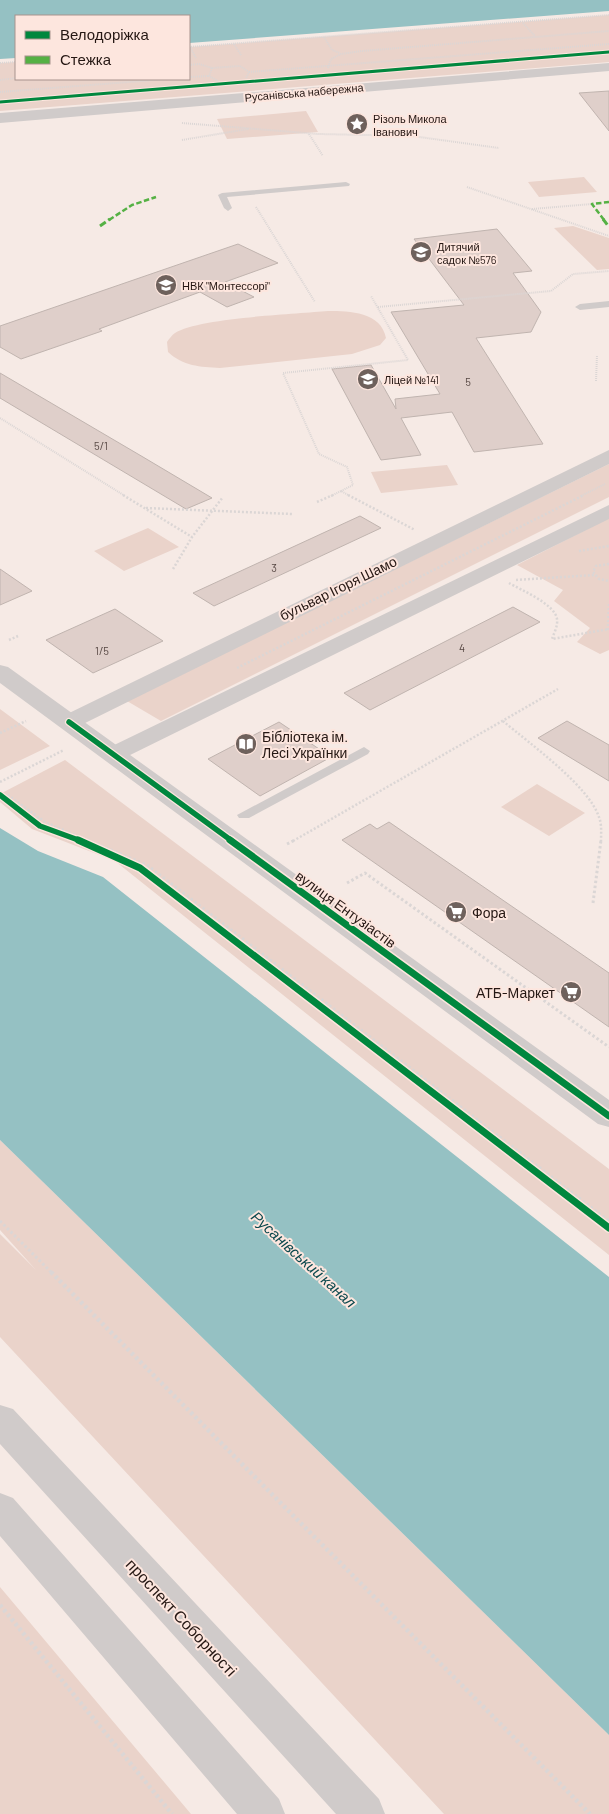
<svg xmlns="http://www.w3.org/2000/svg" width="609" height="1814" font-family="Barlow,sans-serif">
<rect width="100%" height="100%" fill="#f6eae5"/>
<path fill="#ead3ca" d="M609,15V62L0,111V63L16,62V79H189V47Z
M306,111L318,132L227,139L217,119Z
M584,177L597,192L539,197L528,182Z
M573,226L609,238V269L597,270L554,228Z
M328,311C350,311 381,312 386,338L380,345L352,354L220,368C200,367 183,366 168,352L167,342C169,339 172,335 175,333C198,318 295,314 328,311Z
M609,464V497L161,721L127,701Z
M447,465L458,485L381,493L371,472Z
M609,518V650L600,654L577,642L590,628L554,601L563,590L517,565Z
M148,528L179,547L124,571L94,551Z
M0,709L50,746L0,770Z
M65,760L609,1169V1255L115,861L32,829L0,802V794Z
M537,784L585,813L549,836L501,807Z
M0,1140L609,1735V1814H444L0,1337V1234L36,1270L0,1230Z
M0,1587L191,1814H0Z"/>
<path fill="#95c1c3" d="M0,0H609V11L189,43V16H16V58L0,59Z
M0,828L38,851L103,877L609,1277V1735L0,1140Z"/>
<path fill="#dfcfca" stroke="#c0b4af" d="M609,91V131L579,93Z
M497,229L532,271L513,273L541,312L531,332L476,338L543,444L474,452L452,412L401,418L421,455L381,460L332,369L371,365L396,409L395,399L440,394L391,312L464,305L414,239Z
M238,244L278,263L225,282L254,297L227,307L200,292L99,329L102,331L21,359L0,347V326Z
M0,373L143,457L212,498L186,509L0,398Z
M360,516L381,528L214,606L193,593Z
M0,569L32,591L0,605Z
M513,607L540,622L370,710L344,693Z
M115,609L163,641L93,673L46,640Z
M567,721L609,745V781L538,738Z
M279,722L331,757L260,796L208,759Z
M389,822L609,973V1027L342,840L370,824L377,829Z"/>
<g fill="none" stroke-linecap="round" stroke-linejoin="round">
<path stroke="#dbd6d5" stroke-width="2" stroke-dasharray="1 1" stroke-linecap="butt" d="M523,23L535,36
M324,37L332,50L340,53
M234,44L241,55
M189,47L609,15
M190,47L196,58
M0,63L16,62
M189,65L199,64L212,68L240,66L249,72L246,78
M212,68L209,76L218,81
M328,68L331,59L341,54L362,51L609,31
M249,72L609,44
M189,77L209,76
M0,80L16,78
M0,92L168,79
M182,123L318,134L412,136L499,148
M309,134L323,156
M182,140L248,129
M467,187L609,236
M256,207L315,302
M532,209L592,204
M378,307L551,291L573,274L609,271
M596,381L597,355
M0,418L125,496
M341,491L353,485L347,467L319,454L283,373L408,360L371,296
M331,496L341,491L350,496
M581,496L605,484"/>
<path stroke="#dbd6d5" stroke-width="2.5" stroke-dasharray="2 2" stroke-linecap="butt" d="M123,495L192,537
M348,495L415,530
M317,502L333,495
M146,508L292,514
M579,551L609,546
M609,564L596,566L593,572L599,579L609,581
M173,569L192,537L223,497
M516,580L594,575
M509,583C521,590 555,604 557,619C558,626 554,633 552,639L609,629
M608,630L609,602
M9,640L18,636
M237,668L584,495
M503,721C530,744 588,785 599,817C602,825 601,833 601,841
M0,733L26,721
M0,782L64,750
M8,795L45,822L89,841
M293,841L558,689"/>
<path stroke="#dbd6d5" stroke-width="3" stroke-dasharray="2.5 2.5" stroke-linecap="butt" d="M87,840L147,865L609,1221
M287,844L295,840
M347,883L365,873L609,1047
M593,903L601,840
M0,1221L52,1273"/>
<path stroke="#dbd6d5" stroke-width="4.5" stroke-dasharray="3 3" stroke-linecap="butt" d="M51,1272L590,1814
M0,1605L172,1814"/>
<path fill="#d0cbca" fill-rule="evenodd" d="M346,182L350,184L349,186L227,197L232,208L228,211L224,208L218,195L222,193Z
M609,301V307L580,310L575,307L580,304Z
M364,747L370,751L368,754L249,818H239L237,815Z"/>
<path fill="#d0cbca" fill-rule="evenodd" d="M609,450V464L77,727L69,729L61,727L57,722L61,717Z
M609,505V519L122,759L114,761L106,759L102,754L106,749Z"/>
<path fill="#d0cbca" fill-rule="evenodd" d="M609,63V71L0,123V113Z
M0,665L8,667L609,1100V1127L598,1124L0,683Z"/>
<path fill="#d0cbca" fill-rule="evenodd" d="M0,1405L13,1409L379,1799L385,1814H336L0,1444Z
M0,1493L13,1498L279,1799L285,1814H237L0,1536Z"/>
<path stroke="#55b144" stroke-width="2.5" stroke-dasharray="5.5 2.5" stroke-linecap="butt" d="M109,220L132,205L156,197
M604,220L592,204L609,202"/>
<path stroke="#55b144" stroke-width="3" stroke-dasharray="7 3" stroke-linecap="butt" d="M603,219L609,227
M100,226L110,219"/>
<g stroke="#fde6de" stroke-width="5">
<path id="cycleway-far2" d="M0,102L609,52"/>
</g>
<g stroke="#fde6de" stroke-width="8">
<path id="cycleway-far1" d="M69,722L232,841
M0,795L40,826L81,841"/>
</g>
<g stroke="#fde6de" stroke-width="10">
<path id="cycleway" d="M78,840L140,868L609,1228
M230,840L609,1116"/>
</g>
<use href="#cycleway-far2" stroke="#00873e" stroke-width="3"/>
<use href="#cycleway-far1" stroke="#00873e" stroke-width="5.5"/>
<use href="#cycleway" stroke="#00873e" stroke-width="7"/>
</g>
<defs>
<g id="sight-disc" transform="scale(1.125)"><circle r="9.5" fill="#6e615c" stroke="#fde6de"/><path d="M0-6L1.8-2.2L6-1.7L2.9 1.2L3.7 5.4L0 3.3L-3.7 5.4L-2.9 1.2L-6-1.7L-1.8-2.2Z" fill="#fff"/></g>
<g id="school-disc" transform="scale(1.125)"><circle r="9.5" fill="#6e615c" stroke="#fde6de"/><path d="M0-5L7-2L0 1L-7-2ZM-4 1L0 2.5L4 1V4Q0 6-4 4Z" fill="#fff"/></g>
<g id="library-disc" transform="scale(1.125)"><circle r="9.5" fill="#6e615c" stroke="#fde6de"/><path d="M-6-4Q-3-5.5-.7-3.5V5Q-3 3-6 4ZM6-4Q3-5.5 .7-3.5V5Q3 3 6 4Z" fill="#fff"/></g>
<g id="supermarket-disc" transform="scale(1.125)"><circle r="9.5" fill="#6e615c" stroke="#fde6de"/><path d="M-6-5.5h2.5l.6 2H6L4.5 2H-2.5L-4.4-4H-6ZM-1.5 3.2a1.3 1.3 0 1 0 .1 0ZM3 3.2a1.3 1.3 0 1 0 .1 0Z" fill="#fff"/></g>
</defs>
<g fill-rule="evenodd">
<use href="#sight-disc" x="357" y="124"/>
<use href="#school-disc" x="421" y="252"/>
<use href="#school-disc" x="166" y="285"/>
<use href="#school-disc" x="368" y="379"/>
<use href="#library-disc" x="246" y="744"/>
<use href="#supermarket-disc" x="456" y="912"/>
<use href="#supermarket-disc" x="571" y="992"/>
</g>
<g text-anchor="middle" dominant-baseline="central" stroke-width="4" stroke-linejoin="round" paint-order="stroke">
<g font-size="11" fill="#251713" stroke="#fde6de">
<text transform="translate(304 92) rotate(-5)">Русанівська набережна</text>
</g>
<g font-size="11" fill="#251713" stroke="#fde6de" text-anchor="start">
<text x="373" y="118">Різоль Микола<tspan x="373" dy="13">Іванович</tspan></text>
<text x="437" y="246">Дитячий<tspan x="437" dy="13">садок №576</tspan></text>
<text x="182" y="285">НВК "Монтессорі"</text>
<text x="384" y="379">Ліцей №141</text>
</g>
<g font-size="11" fill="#564743">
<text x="468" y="381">5</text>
<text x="101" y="445">5/1</text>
<text x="274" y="567">3</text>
<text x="462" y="647">4</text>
<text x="102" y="650">1/5</text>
</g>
<g font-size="14" fill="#251713" stroke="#fde6de">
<text transform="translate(338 588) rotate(-26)">бульвар Ігоря Шамо</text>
<text transform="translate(346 909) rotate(36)">вулиця Ентузіастів</text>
</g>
<g font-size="14" fill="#251713" stroke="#fde6de" text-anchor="start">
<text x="262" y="736">Бібліотека ім.<tspan x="262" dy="16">Лесі Українки</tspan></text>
<text x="472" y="912">Фора</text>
<text x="555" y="992" text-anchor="end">АТБ-Маркет</text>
</g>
<g font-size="15" font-style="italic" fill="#0a484d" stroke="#fde6de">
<text transform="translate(304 1259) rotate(42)">Русанівський канал</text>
</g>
<g font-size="16" fill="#251713" stroke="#fde6de">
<text transform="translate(182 1617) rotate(47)">проспект Соборності</text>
</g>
</g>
<rect x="15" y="15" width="175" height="65" fill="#fde6de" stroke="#a7938d"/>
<rect x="25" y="31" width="25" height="8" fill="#00873e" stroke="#a7938d"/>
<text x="60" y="40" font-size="15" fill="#251713">Велодоріжка</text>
<rect x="25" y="56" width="25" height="8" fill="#55b144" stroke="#a7938d"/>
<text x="60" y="65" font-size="15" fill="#251713">Стежка</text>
</svg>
